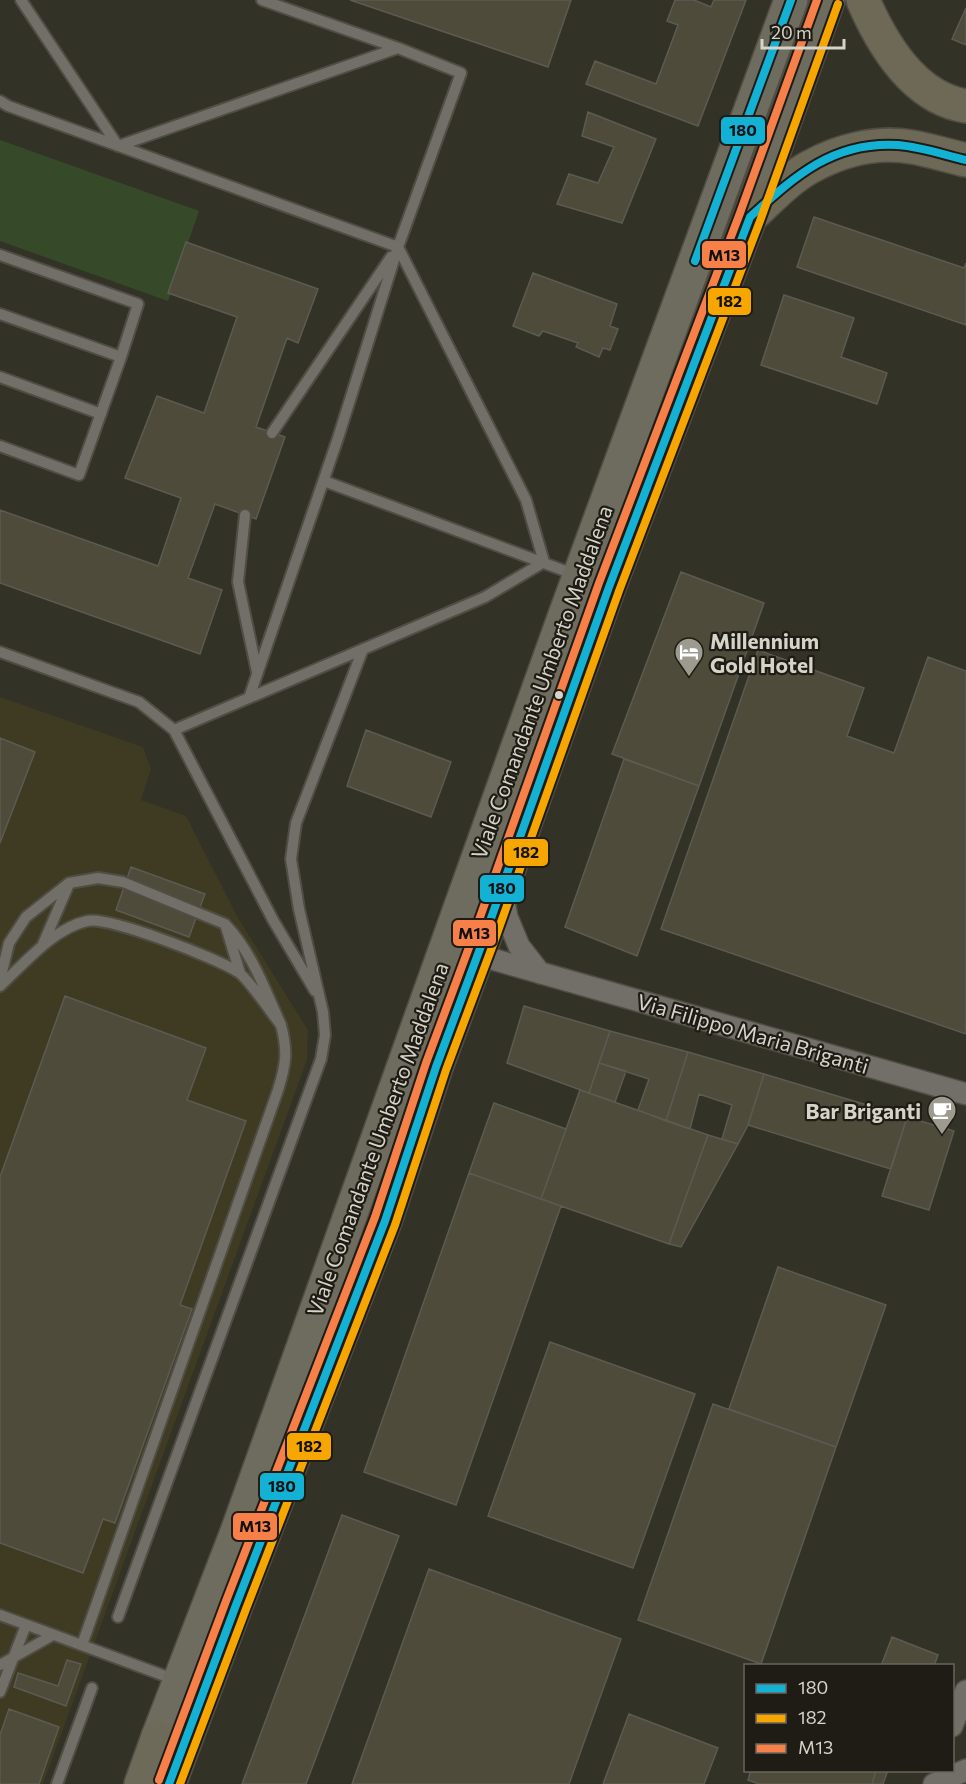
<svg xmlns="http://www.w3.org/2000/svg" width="966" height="1784" font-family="Commissioner,sans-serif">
<rect width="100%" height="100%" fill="#333227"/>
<path fill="#3f3a22" d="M0,697L143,747L151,769L141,800L186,816L238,918L308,1030L307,1060L43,1784H0Z"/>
<path fill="#364a29" d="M0,140L199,211L168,301L0,241Z"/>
<path fill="#4e4b3b" stroke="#5c5b52" stroke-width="1.5" d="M350,0H571L548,67Z
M675,0H694L711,7L714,0H746L698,126L586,84L595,61L656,84L678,25L667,21Z
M966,8V45L952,39Z
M588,112L656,139L622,223L557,204L569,174L598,183L614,147L582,136Z
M814,217L964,268L966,263V325L797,267Z
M186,242L318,289L298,343L287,338L256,427L285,437L256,519L215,504L188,578L222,590L200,654L0,583V510L158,566L181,498L125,478L157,396L204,413L237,317L168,293Z
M533,273L617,304L610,326L618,329L610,350L603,348L599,357L576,347L578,343L543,331L539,336L513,326Z
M784,295L854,318L841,357L887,373L877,404L761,365Z
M681,572L764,603L699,786L612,754Z
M758,650L864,688L847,736L894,753L928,657L966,671V1034L661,929Z
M366,730L451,762L431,817L347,786Z
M0,738L35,752L0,843Z
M624,759L699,786L637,956L565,927Z
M131,867L205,894L189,937L116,910Z
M65,996L206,1048L187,1100L246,1121L180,1305L192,1309L115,1523L103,1519L83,1573L0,1543V1177Z
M524,1006L610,1031L589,1093L507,1063Z
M610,1031L688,1052L666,1121L638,1110L649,1079L599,1063Z
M688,1052L764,1074L748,1125L738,1144L722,1139L732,1105L699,1094L690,1129L666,1121Z
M599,1063L626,1071L615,1102L589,1093Z
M764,1074L907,1117L891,1169L748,1125Z
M580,1090L708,1135L669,1244L541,1199Z
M494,1103L566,1129L541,1199L469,1173Z
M907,1117L954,1131L929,1210L882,1196Z
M708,1135L738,1144L681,1247L669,1244Z
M469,1173L561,1206L456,1505L364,1472Z
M778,1267L886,1305L836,1447L729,1409Z
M550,1342L695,1394L633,1568L488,1516Z
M713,1404L836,1447L761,1664L638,1620Z
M342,1515L399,1536L306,1784H242Z
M429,1569L621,1639L569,1784H352Z
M892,1637L938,1655L934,1666H881Z
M67,1660L81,1664L66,1706L14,1687L18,1673L58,1686Z
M9,1709L59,1727L39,1784H0V1735Z
M629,1714L718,1748L704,1784H603Z
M751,1770H876L872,1784H759L748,1780Z
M876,1770H888L883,1784H872Z"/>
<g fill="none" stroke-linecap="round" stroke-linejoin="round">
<g stroke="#4f4d44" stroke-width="14">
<path id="service" d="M21,0L118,146L398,48L461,73L398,247L338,438L249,698
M262,0L398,48
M0,101L8,106L398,247L526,500L544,562L485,597L174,730
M0,255L138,304L121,357
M0,314L121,357L79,475L0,446
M0,377L101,414
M272,433L391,257
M324,481L576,575
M245,515L238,582L257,672
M0,652L139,702L174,730L273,920L315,991
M226,927L240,973
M43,944L69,884
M0,980L9,943L26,917L69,883L98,878L123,882L225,924C252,952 265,990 281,1025C272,1014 248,978 238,972C216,958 109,916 87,921C54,928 24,964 0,986
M0,1615L176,1680
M118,1617L321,1059L325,1035L323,1012L299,909L291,859L296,823L363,649
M82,1645L278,1090C286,1064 288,1052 281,1025
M0,1665L53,1635
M0,1692L26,1625
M57,1784L92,1688"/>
</g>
<g stroke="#4f4d44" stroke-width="24">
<path id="minor" d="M502,891L507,917L519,946L540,973
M478,955L966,1094
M952,1726L966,1691
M934,1784L966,1770"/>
</g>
<g stroke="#4f4d44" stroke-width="36">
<path id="primary" d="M158,1737L237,1532L565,615L791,0
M169,1784L236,1605L385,1221L436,1067L484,938L609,587L750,217L828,0"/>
</g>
<g stroke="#4f4d44" stroke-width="36">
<path id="trunk" d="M141,1784L158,1737"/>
</g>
<g stroke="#4f4d44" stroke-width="36">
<path id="motorway" d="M863,0C882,44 914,98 966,106
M750,217C769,200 788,179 810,167C841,150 877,141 912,147C930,150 948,156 966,160"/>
</g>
<use href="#service" stroke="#716f68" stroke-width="10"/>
<use href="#minor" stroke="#716f68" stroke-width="21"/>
<use href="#primary" stroke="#6e6c5e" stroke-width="33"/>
<use href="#trunk" stroke="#6e6a5a" stroke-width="33"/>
<use href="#motorway" stroke="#6e6957" stroke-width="33"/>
<g stroke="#1e1c14" stroke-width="12">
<path id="bus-1" d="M695,261L791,0
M169,1784L236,1605L385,1221L436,1067L484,938L609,587L750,217C795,176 833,141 898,145C922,147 944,155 966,160"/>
</g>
<g stroke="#1e1c14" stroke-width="12">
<path id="bus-2" d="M180,1784L246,1609L395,1225L446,1070L494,942L619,591L760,221L838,4"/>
</g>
<g stroke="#1e1c14" stroke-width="12">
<path id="bus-3" d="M159,1780L226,1601L375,1217L426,1063L474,934L599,583L740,213L817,0"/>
</g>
<use href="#bus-1" stroke="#13b2d5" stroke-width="8"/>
<use href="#bus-2" stroke="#f7a600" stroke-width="8"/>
<use href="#bus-3" stroke="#f78048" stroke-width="8"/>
</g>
<defs>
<g id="hotel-pin" transform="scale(1.5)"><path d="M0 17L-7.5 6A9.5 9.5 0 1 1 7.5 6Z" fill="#9d9b90" stroke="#1e1c14"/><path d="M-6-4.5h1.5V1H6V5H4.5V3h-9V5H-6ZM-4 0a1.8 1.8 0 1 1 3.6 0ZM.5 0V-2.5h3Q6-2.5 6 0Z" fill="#fff"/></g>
<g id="cafe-pin" transform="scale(1.5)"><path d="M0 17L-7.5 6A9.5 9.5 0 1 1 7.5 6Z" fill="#9d9b90" stroke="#1e1c14"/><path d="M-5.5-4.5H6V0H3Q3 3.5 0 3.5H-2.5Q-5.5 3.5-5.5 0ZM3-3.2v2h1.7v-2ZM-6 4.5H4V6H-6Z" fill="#fff"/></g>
</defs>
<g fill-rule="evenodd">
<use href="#hotel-pin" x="689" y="652"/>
<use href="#cafe-pin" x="942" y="1110"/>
</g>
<circle fill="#d6d4c8" stroke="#1e1c14" stroke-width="2" cx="559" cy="695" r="5"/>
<g text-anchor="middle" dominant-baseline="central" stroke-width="4.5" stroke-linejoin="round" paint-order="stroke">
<g font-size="21" font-weight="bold" fill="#d6d4c8" stroke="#1e1c14" text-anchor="start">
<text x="710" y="640">Millennium<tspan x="710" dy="24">Gold Hotel</tspan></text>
<text x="921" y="1110" text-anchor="end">Bar Briganti</text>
</g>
<g font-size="21" fill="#d6d4c8" stroke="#1e1c14">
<text transform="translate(541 682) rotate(-70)">Viale Comandante Umberto Maddalena</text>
<text transform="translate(753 1033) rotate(16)">Via Filippo Maria Briganti</text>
<text transform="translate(377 1139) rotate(-70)">Viale Comandante Umberto Maddalena</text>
</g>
</g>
<g stroke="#1e1c14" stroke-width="2">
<rect x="720" y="116" width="46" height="29" rx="6" fill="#13b2d5"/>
<rect x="701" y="240" width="46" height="29" rx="6" fill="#f78048"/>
<rect x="707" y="287" width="45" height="29" rx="6" fill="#f7a600"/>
<rect x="503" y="838" width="46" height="29" rx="6" fill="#f7a600"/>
<rect x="479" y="874" width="46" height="29" rx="6" fill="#13b2d5"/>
<rect x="452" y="919" width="45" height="28" rx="6" fill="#f78048"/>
<rect x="286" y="1432" width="46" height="29" rx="6" fill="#f7a600"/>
<rect x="259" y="1472" width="46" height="29" rx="6" fill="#13b2d5"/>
<rect x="232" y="1512" width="46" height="29" rx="6" fill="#f78048"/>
</g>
<g font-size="16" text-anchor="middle" font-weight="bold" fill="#111">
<text x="743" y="136">180</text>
<text x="724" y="261">M13</text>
<text x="729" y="307">182</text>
<text x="526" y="858">182</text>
<text x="502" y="894">180</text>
<text x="474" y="939">M13</text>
<text x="309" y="1452">182</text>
<text x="282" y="1492">180</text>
<text x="255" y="1532">M13</text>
</g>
<rect x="744" y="1664" width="210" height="108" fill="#1e1c14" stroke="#68665c" stroke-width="1.5"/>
<rect x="756" y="1684" width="30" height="9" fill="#13b2d5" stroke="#68665c" stroke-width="1.5"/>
<text x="798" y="1694" font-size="18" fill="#d6d4c8">180</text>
<rect x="756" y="1714" width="30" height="9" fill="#f7a600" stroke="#68665c" stroke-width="1.5"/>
<text x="798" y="1724" font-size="18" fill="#d6d4c8">182</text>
<rect x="756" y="1744" width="30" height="9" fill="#f78048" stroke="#68665c" stroke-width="1.5"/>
<text x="798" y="1754" font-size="18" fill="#d6d4c8">M13</text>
<path d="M762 39v9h82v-9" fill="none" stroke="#d6d4c8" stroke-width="3"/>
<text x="771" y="39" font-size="18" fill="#d6d4c8" stroke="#1e1c14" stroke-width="4.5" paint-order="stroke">20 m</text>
</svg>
